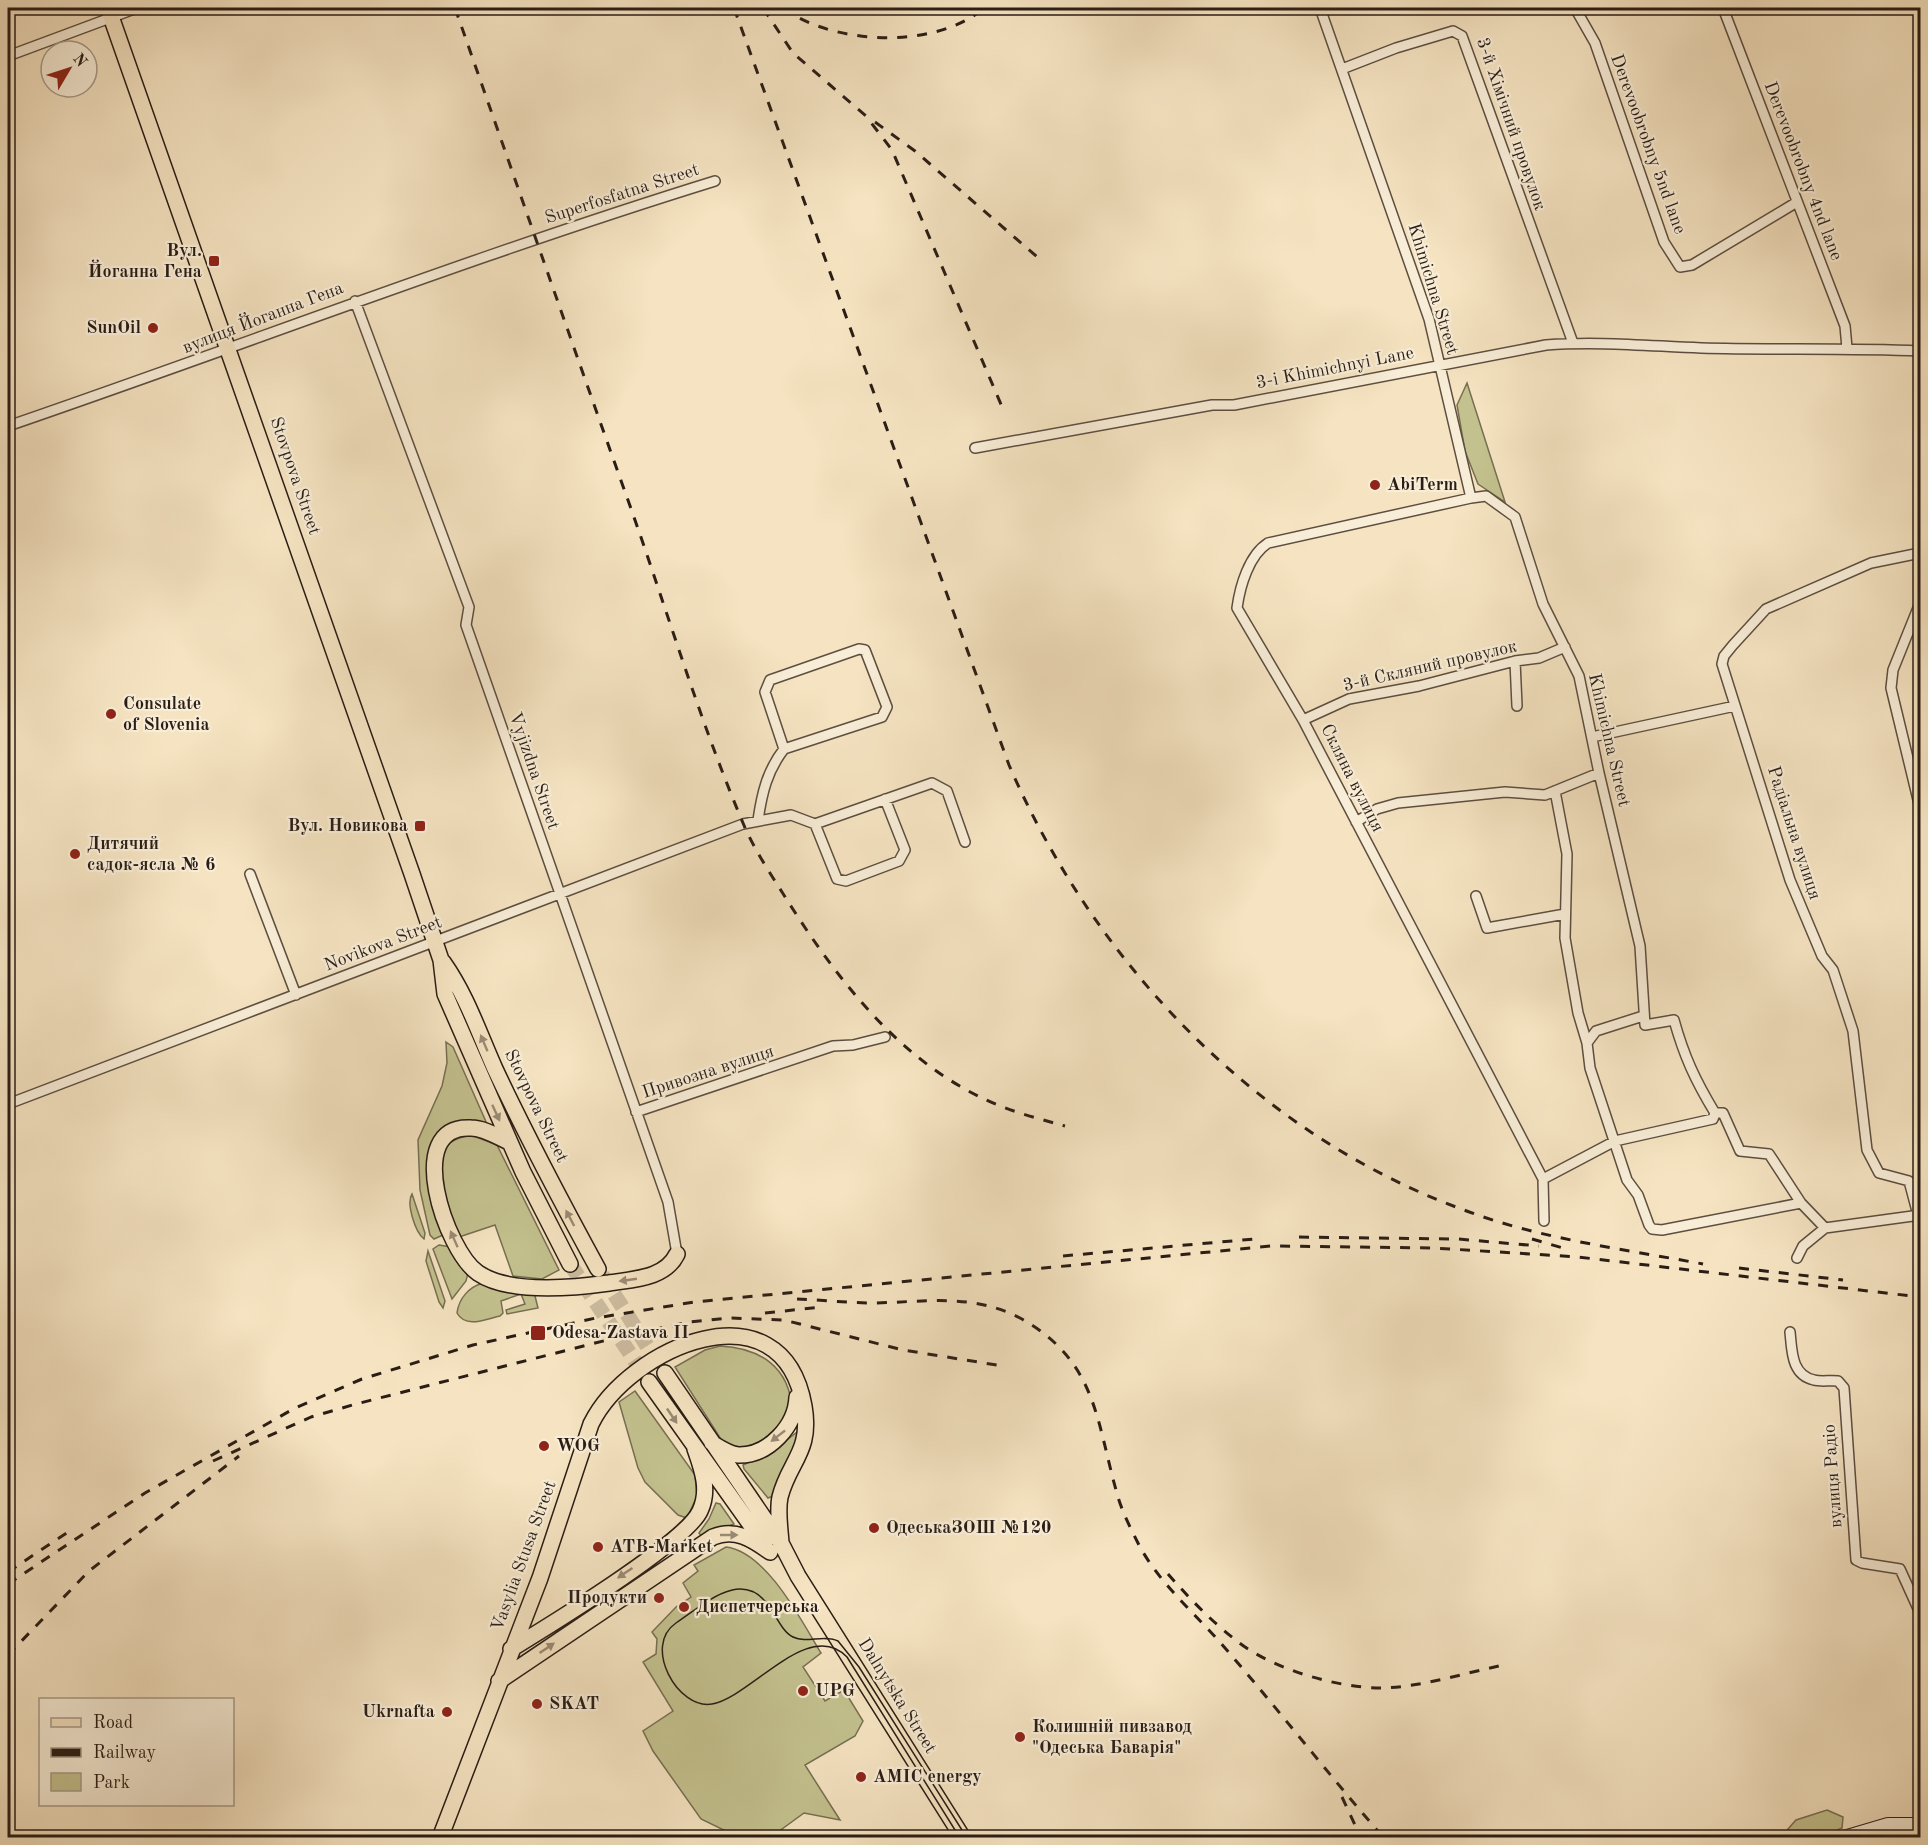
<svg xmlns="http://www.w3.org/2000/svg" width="1928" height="1845" font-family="'Old Standard TT',serif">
<rect width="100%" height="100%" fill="#f5e3c1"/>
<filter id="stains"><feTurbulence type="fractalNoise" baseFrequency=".00333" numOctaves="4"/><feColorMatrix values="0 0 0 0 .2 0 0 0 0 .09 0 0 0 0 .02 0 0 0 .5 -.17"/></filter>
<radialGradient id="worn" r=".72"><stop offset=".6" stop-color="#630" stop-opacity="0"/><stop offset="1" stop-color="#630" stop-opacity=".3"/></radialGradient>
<path fill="#c3c18e" stroke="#766f52" stroke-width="1.5" d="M1467,383L1505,502L1478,484L1465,451L1457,405Z
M446,1042L453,1047L487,1124L437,1137L443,1235L434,1239L430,1235L420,1190L418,1140L442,1086L447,1063Z
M471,1135L497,1145L559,1270L542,1279L513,1276L495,1225L459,1237C452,1216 429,1162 450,1143C456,1138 463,1137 471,1135Z
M412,1194L425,1233L424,1239C415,1232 406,1203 412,1194Z
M439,1245L451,1247L468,1273L466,1281L452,1299L433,1249Z
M428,1251L445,1301L443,1308L439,1302L426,1261Z
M483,1283L534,1292L538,1308L507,1314L506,1310L525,1304L521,1294L501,1301L503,1313L500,1316C486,1319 466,1329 457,1313C459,1298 469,1287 483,1283Z
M720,1346C760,1348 790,1367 792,1410C774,1432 756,1455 724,1444L675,1367L705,1350Z
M635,1391L695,1475L697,1496L687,1518L678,1515L645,1482L638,1468L619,1402Z
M797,1432L800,1435L773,1496L768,1498L744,1469L743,1465L773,1451Z
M716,1503L720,1504L734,1524L702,1537L699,1533L709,1519Z
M726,1547C767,1552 802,1622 821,1653L803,1667L825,1701L844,1690L863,1721L855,1736L805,1765L840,1820L804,1813L771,1837H738L701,1819L653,1751L643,1731L673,1711L643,1662L656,1654L657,1639L652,1632L676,1607L691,1597L683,1583L698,1571L694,1565Z
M1827,1810L1843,1817L1842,1828L1820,1837H1781L1796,1820Z"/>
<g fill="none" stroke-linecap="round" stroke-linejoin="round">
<path stroke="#ccbb9f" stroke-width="15" stroke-dasharray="15 8" stroke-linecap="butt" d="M570,1264L647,1379
M602,1275L663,1371"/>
<g stroke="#5d4e40" stroke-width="12">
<path id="minor" d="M1320,8L1429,319L1471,498L1486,496L1515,517L1543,604L1579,676L1599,773L1640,946L1645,1025L1674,1020C1684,1056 1695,1080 1715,1113H1723L1740,1151L1769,1154L1801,1203L1825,1228
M1575,8L1595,43L1664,242L1680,267L1692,265L1797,202
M1723,8L1845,326L1847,348
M8,56L137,8
M1342,69L1396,48L1453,31L1462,36L1573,343
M355,301L469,607L466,625L668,1202L677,1254
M8,426C244,345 476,255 715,181
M975,448L1212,405H1234L1546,345C1598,341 1649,346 1701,348C1774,350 1847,348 1920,351
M1471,498L1268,543C1249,555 1240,586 1237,608L1303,720L1543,1179L1544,1221
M1920,603L1893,670L1891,688L1920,808
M1515,661L1517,706
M1303,720L1349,699L1419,686L1515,661L1539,658L1565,647
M1592,737L1735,706
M1555,791L1567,854L1565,938L1578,1013L1587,1043L1590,1068L1627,1180L1638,1195L1649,1225L1652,1229L1662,1230L1801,1203
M758,820C762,793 767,771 784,749L765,692L770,680L859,649L865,650L887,707L882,717L784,749
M1356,822L1377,809L1398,803L1505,792L1545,795L1599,773
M815,824L837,879L846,881L899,861L905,850L885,799
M250,874L296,995
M1476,896L1487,928L1565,914
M1587,1043L1596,1031L1643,1016
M8,1104L743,824L791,815L815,824L932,783L947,791L965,842
M636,1112L833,1046L853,1045L885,1037
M1543,1179L1615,1141L1713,1119L1715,1113
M1918,1215L1909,1181L1879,1173L1867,1150L1853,1031L1833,970L1822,956L1790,880L1722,664L1724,656L1733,645L1766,609L1871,563L1920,553
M1797,1258L1803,1246L1825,1228L1920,1215
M1790,1332C1792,1350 1791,1375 1814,1380C1821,1382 1830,1380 1838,1381L1844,1388L1856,1560L1862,1563L1900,1569L1920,1613"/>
</g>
<g stroke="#2a1d15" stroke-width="16">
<path id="secondary" d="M1844,1838L1888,1825H1920"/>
</g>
<g stroke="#2a1d15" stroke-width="18">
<path id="primary" d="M108,8L412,874L441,960L445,994L523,1172L570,1264
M443,962C467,996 478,1031 495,1069C527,1137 562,1203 598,1269
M509,1142C498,1137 484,1128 471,1128C402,1124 446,1251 478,1273C509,1294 573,1288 609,1283C633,1279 665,1279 677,1254
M665,1373L781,1543L798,1576L963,1838
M649,1382L765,1545
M712,1443C720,1448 729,1454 738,1455C769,1456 796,1425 797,1397
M511,1649C547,1627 686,1542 700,1511C710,1490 702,1469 695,1449
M499,1681L713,1537C735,1528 752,1539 770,1552
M440,1838L540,1578L591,1424C629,1347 782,1281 804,1406C812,1452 789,1461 780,1497C777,1511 780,1528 781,1543"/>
</g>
<use href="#minor" stroke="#f8edd7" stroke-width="9"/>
<use href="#secondary" stroke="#f8edd7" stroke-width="14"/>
<use href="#primary" stroke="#f5e3c1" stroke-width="15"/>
<path stroke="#2a1d15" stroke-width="1.5" d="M960,1838L847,1657C809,1617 751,1697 712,1704C678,1710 642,1646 676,1623C706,1603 744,1566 771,1609C777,1618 783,1632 793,1637C807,1644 823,1634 838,1641L859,1667L967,1838"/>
<path stroke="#2a1d15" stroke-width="3" stroke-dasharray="10 10" stroke-linecap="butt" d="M455,8C513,173 570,338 629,503C667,610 699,719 743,823C753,847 768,870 782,892C832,972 892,1053 978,1096C1005,1110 1036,1118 1065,1126
M734,8L1009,765C1095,964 1258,1135 1464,1210C1540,1239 1623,1249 1703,1264
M763,8L793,53L866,116L892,150L1003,409
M783,8C833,45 935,50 984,8
M875,122L915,151L1043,262
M1299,1237L1458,1239L1539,1246
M1532,1239L1563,1248
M1063,1256L1254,1239
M1739,1268L1843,1280
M797,1299C822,1300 848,1303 874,1303C924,1302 973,1293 1020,1318C1098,1361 1096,1422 1118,1497C1123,1514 1132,1531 1140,1547C1160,1583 1191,1610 1218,1640C1275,1705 1327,1773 1384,1838
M765,1313L822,1307
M213,1461L311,1417L356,1404L611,1339L689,1322L729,1318L784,1320L903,1350L1003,1366
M8,1572L74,1528
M1168,1574C1189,1598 1212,1622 1237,1641C1272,1669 1337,1688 1382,1688C1421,1687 1461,1674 1499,1666
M8,1584L145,1493L295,1408L362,1379L473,1345L596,1318L694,1302L1271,1246L1434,1248L1578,1257L1920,1297
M8,1655L89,1571L239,1456
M1342,1797L1361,1838"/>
</g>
<defs><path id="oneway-solid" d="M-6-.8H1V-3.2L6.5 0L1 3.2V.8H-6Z" transform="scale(1.5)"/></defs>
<g fill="#9a8a74">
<use href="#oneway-solid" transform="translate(484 1043) rotate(-113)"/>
<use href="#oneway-solid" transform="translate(496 1113) rotate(65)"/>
<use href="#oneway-solid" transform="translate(570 1218) rotate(-118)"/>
<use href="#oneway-solid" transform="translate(454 1239) rotate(-114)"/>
<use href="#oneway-solid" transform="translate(628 1280) rotate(172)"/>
<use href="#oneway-solid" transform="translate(672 1416) rotate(56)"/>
<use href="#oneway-solid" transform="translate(778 1436) rotate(142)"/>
<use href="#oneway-solid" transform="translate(729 1535)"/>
<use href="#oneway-solid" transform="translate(625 1573) rotate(146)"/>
<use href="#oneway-solid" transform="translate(547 1648) rotate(-34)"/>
</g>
<g fill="#8f2418" stroke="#f8edd7" stroke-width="2">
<rect x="208" y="255" width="12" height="12" rx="3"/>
<circle cx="153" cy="328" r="6"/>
<circle cx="1375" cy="485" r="6"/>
<circle cx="111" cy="714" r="6"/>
<rect x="414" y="820" width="12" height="12" rx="3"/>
<circle cx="75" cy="854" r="6"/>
<rect x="530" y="1325" width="16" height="16" rx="3"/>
<circle cx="544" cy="1446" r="6"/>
<circle cx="874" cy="1528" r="6"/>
<circle cx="598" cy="1547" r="6"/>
<circle cx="659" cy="1598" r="6"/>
<circle cx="684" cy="1607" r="6"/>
<circle cx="803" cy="1691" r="6"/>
<circle cx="537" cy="1704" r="6"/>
<circle cx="447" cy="1712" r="6"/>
<circle cx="1020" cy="1737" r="6"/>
<circle cx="861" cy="1777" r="6"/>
</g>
<g text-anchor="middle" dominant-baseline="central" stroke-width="4.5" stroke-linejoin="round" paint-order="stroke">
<g font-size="18" fill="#2a1d15" stroke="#f8edd7">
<text transform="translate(1511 124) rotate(71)">3-й Хімічний провулок</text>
<text transform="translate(1648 144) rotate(70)">Derevoobrobny 5nd lane</text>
<text transform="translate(1803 171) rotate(69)">Derevoobrobny 4nd lane</text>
<text transform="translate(622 194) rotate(-18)">Superfosfatna Street</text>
<text transform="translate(1433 289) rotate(73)">Khimichna Street</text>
<text transform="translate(263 318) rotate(-21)">вулиця Йоганна Гена</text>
<text transform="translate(1335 368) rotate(-11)">3-i Khimichnyi Lane</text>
<text transform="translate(295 476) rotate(71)">Stovpova Street</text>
<text transform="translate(1430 666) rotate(-13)">3-й Скляний провулок</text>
<text transform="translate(1609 740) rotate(77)">Khimichna Street</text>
<text transform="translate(534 771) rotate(71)">Vyjizdna Street</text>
<text transform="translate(1352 778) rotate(63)">Скляна вулиця</text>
<text transform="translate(1794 833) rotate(72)">Радіальна вулиця</text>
<text transform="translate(383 944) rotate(-21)">Novikova Street</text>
<text transform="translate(708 1072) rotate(-18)">Привозна вулиця</text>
<text transform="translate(536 1106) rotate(64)">Stovpova Street</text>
<text transform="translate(1833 1476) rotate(-94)">вулиця Радіо</text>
<text transform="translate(524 1556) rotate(-70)">Vasylia Stusa Street</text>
<text transform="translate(897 1696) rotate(58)">Dalnytska Street</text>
</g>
<g font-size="18" font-weight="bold" fill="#2a1d15" stroke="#f8edd7" text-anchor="start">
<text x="202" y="251" text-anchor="end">Вул.<tspan x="202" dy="21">Йоганна Гена</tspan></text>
<text x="141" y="328" text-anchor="end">SunOil</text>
<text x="1387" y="485">AbiTerm</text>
<text x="123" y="704">Consulate<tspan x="123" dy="21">of Slovenia</tspan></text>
<text x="408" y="826" text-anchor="end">Вул. Новикова</text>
<text x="87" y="844">Дитячий<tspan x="87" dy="21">садок-ясла № 6</tspan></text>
<text x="552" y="1333">Odesa-Zastava II</text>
<text x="556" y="1446">WOG</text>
<text x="886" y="1528">ОдеськаЗОШ №120</text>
<text x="610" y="1547">ATB-Market</text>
<text x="647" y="1598" text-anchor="end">Продукти</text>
<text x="696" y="1607">Диспетчерська</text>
<text x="815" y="1691">UPG</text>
<text x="549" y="1704">SKAT</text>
<text x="435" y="1712" text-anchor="end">Ukrnafta</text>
<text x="1032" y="1727">Колишній пивзавод<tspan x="1032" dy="21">"Одеська Баварія"</tspan></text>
<text x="873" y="1777">AMIC energy</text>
</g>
</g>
<rect width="1928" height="1845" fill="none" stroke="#f5e3c1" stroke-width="30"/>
<rect x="9" y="9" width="1910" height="1827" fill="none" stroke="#2a1d15" stroke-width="3"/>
<rect x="15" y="15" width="1898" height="1815" fill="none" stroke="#2a1d15" stroke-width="1.5"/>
<rect x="39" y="1698" width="195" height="108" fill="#f8edd7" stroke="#a69a89" stroke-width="1.5"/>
<rect x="51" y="1718" width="30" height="9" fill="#f5e3c1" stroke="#a69a89" stroke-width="1.5"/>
<text x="93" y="1728" font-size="18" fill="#2a1d15">Road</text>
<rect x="51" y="1748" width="30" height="9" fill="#2a1d15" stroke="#a69a89" stroke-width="1.5"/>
<text x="93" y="1758" font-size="18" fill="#2a1d15">Railway</text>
<rect x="51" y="1773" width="30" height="18" fill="#c3c18e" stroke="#a69a89" stroke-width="1.5"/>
<text x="93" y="1788" font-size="18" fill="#2a1d15">Park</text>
<g transform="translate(69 69) rotate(51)"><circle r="28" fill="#f8edd7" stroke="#a69a89" stroke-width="1.5"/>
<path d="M0-4.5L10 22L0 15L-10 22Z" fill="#8f2418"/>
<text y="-9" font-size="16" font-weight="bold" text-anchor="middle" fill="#2a1d15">N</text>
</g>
<rect width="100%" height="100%" filter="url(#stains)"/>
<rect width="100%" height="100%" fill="url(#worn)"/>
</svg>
